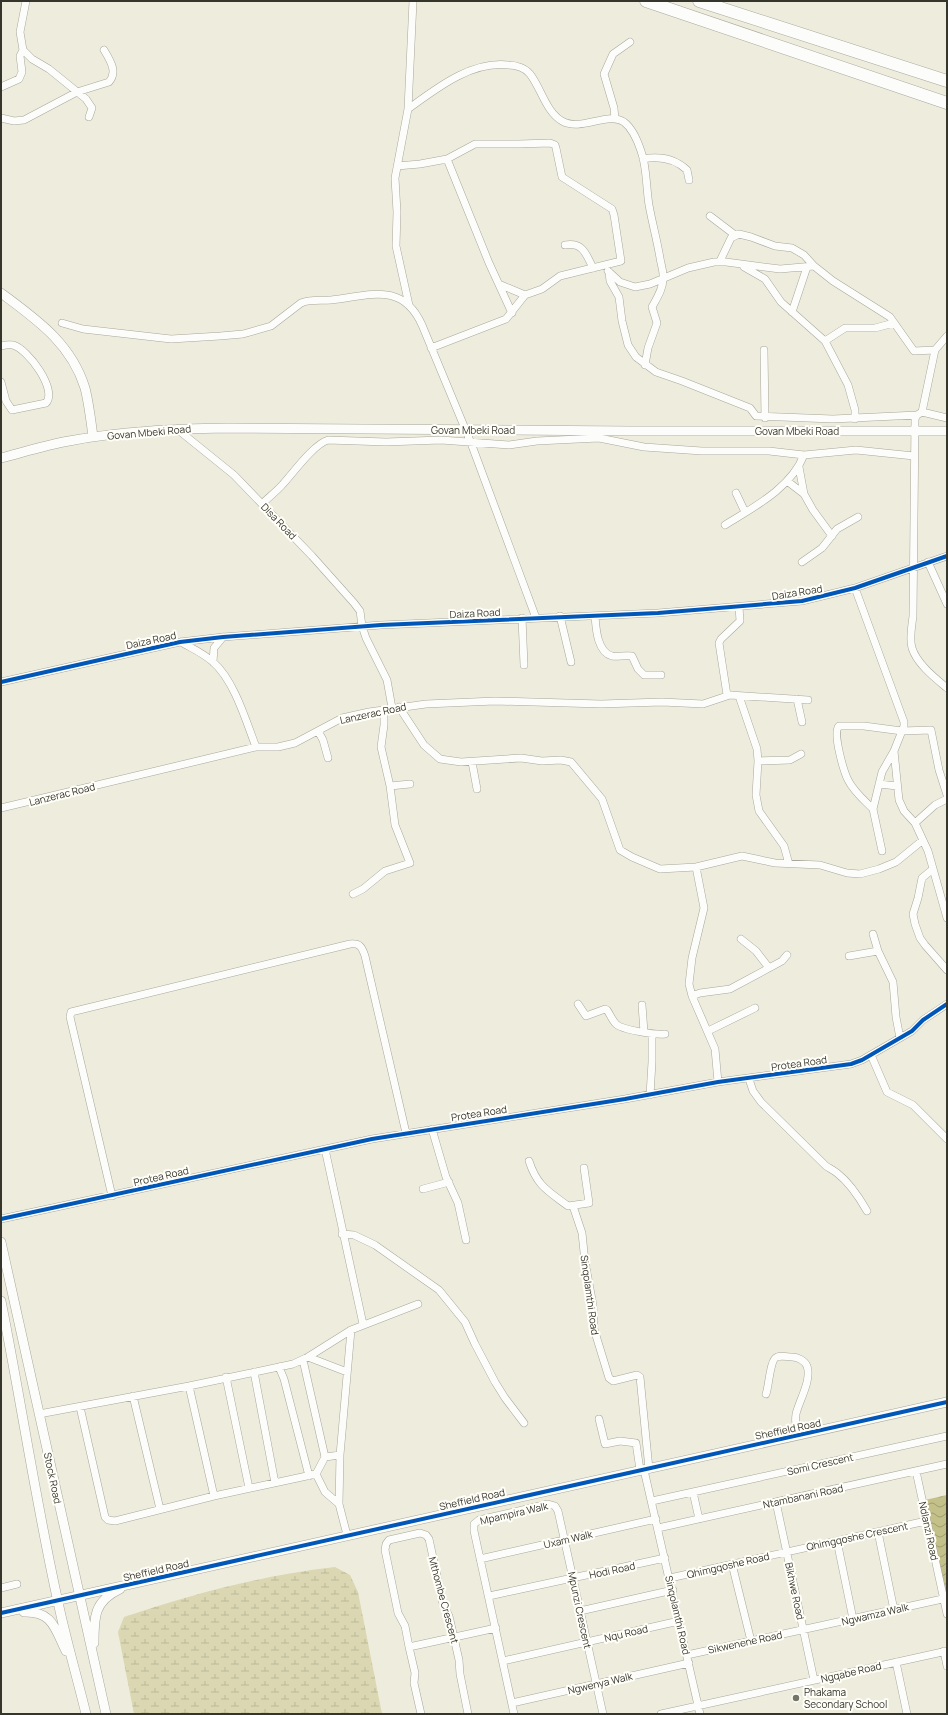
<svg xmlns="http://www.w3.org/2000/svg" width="948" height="1715" font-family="Manrope,sans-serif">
<defs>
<pattern id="wetland-marsh" width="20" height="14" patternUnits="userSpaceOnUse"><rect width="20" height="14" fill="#dad7b2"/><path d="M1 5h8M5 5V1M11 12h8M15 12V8" fill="none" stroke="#bcb999"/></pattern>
<pattern id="water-waves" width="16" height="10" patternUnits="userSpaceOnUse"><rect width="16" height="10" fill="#c4c089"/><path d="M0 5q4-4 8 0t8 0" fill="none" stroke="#a09d70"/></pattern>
</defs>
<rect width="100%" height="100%" fill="#eeeddd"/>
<path fill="url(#wetland-marsh)" d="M335,1567L350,1575L358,1592L382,1714H134L118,1632L124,1617C192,1594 263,1575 335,1567Z"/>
<path fill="url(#water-waves)" d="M947,1495V1592L945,1591L925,1500Z"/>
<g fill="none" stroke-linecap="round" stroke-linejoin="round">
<g stroke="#a8a79b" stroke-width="8">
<path id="street" d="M26,1L20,32L23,50L32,59L49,69L86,99L92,108L89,117
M1,87L19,79L22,72L20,56L23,50
M408,109C437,88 471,61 508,65C516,65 525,68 530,74C541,88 546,112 562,121C581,132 608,111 624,122C632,128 638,142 641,151C647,167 646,187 649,205C652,222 657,240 660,258C661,265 664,272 663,279C663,289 657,298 652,307L657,323L648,348L645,365
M1,118L14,121L24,120L77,92L109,82C118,72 110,60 104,50
M615,119L614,108L604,74L613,54L630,42
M447,159L489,263L512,313
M643,159C659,156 675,159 687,170L689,180
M397,166L420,164L447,159L475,144H519L550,143L555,145L556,148L562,177L612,209L614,215L621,261L560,276L542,289L525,295L506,319L431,348
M710,216L735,235
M565,245C583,242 586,254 593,268
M720,261L731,238L739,234L751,237L775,246L792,248L804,255L814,266
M744,267L765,279L781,302L825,341L848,385L855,410V419
M608,271L620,282L635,287L650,284L688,268L714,262H726L780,269L814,266L833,281L890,317L914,351L935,350
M609,272L610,281L619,297L622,321L628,345L636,357L656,372L682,381L750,408L756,416L833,419L917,415
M501,285L525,295
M409,305L396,246L397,212L395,178L408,109L413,1
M792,312L807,267
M62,323L83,329L171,339L220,336L243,334L271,326L301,303C310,299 321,301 331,300C369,296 402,281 422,325L471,443L536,618
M947,336L935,350L922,412L917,415L915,419L913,616C912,625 909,638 912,648C917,664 935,678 947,688
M825,341L845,328H875L894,323
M1,346C5,345 9,344 13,345C28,349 58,390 46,403L12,410L6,401L1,382
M764,350L765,418
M922,412L947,418
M177,429L234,475L312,556L354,603L360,611L362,626L366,638L387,680L392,708
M799,467L804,494
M787,481L804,494L813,510L832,536
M736,493L745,512
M262,504C269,497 277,491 283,484C293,473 314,444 328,440L386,442L441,440L509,445L537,441L599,438L644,447L702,451H769L804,455L856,450L914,456
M725,525C754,507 791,488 804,455
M802,562L822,548L837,529L858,517
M928,562L947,604
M855,588L904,722V726L894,751L882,772L873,809L882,851
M560,616L571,662
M595,616C596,628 597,652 612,656C618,657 625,655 632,656L638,669L644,675H661
M522,618L524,665
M181,642C191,648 203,653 213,662C234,680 246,721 256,747
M213,662L214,648L223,637
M1,682L180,642L223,637L381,625L658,613L802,601L855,588L947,556
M727,695L719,643L721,639L740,621L739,607
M739,696L757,749L758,761L756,795L759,811L784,846L789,864
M797,699L802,722
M399,707L424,745L440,759L461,762L521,758L542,761L561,760L571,762L602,799L620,850L632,857L660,869L696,867L742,856L775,863L820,865L847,873L860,874L879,869L896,862L923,840
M318,731L323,740L328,758
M894,751L899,800L904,811L915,823L928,851L947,918
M758,761L790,760L801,754
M472,762L477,789
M879,784L897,786
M390,786L410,784
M1,808L256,747H278L295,743L342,718L369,712L426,704L495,701L601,704L662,702L703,704L730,695L808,700
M873,809C864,800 854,792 848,780C844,772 832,732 839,726H864L902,731L931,730L939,770L947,795
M915,823L935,805L947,799
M696,867L704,908L692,958L689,984L692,996L715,1049L718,1082
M933,869L922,878L918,898L913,914L915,924L920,938L925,945L947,970
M353,894L363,889L385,871L410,863L395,825L390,786L381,747L384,725V710
M873,934L878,951L893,982L896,1017L900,1038
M741,939L756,951L769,968
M849,956L878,951
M692,996L700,993L730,989L782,961L787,955
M578,1004L586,1016L605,1009L607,1010C610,1014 612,1020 616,1024C622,1030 656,1035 665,1034
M642,1005L644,1032
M708,1031L755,1008
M871,1055L887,1092L913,1105L947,1139
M749,1079L753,1091L761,1102L826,1166C829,1168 833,1170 837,1173C850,1183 859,1197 867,1211
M650,1095L652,1062V1035
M432,1129L446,1177L458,1203L466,1240
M325,1149L363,1324
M529,1161C537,1186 548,1191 568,1206L589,1203L584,1168
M423,1189L449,1182
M112,1196L70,1017L71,1012L350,944C360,943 362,947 365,956L406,1133
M573,1206L582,1233L585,1262L593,1305L594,1329L609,1378L613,1381L637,1375L640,1377L649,1469
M1,1219L372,1139L625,1099L718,1082L851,1064L862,1060L912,1031L923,1020L947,1004
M342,1234L354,1235L375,1245L439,1290L465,1322L475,1344L495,1382L505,1398L524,1423
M308,1357L347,1372
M279,1367L284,1379L309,1476
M254,1372L275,1483
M226,1377L249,1488
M189,1386L214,1496
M766,1394C769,1386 770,1359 777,1357C781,1355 788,1357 792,1357C798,1357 805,1361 807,1366C812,1380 799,1401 796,1414C795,1421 796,1429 798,1435
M133,1396L160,1509
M80,1407L105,1517L108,1520L115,1521L214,1496L316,1474L325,1457L303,1360
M39,1414L189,1386L293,1364L308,1357L351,1330L418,1304
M599,1419L605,1444L620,1441L636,1443L640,1470
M325,1457L340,1455
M644,1470L700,1714
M916,1471L947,1614
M316,1474L325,1492L339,1504
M693,1492L699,1519
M652,1501L947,1436
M776,1502L814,1680
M658,1528L947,1464
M878,1532L894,1610
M347,1535L339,1504L340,1455L351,1330
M837,1541L853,1619
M480,1559L656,1519
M732,1564L751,1641
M670,1578L926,1521
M1,1588L17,1584
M489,1596L665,1558
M580,1611L673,1590
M409,1647L496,1628
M944,1651L947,1666
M687,1655L947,1598
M503,1661L679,1621
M896,1662L907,1714
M512,1703L689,1663
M421,1714L414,1683L415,1673L409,1647L405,1626L398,1613L385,1550L386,1544L389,1540L420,1533L426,1535L429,1539L443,1604L449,1616L459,1660L460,1674L468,1714
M514,1714L474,1531V1524L479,1520L548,1504L555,1506L558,1511L603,1714
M661,1714L947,1651"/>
</g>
<g stroke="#a8a79b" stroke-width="10">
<path id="secondary" d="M1,293C37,320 71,343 85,388C89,404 91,421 93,437
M1,458C24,452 46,445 69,441C121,431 175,429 227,428L630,431H947
M1,1242L106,1714
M1,1301C21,1401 36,1503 58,1602C66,1640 77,1677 86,1714
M24,1612C53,1611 55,1629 66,1651
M1,1613L947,1402
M94,1643C94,1617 94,1601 120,1589"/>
</g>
<g stroke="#a8a79b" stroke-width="13">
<path id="highway" d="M646,1L947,103
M699,1L947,81"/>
</g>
<use href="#street" stroke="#fcfcfa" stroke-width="7"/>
<use href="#secondary" stroke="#fcfcfa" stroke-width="9"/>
<use href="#highway" stroke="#fcfcfa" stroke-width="12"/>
<g stroke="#fffef9" stroke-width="6">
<path id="cycleway" d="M1,682L180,642L223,637L381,625L658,613L802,601L855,588L947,556
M1,1219L372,1139L625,1099L718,1082L851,1064L862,1060L912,1031L923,1020L947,1004
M1,1613L947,1402"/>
</g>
<use href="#cycleway" stroke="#0057b8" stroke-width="4"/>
</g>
<circle fill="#767569" stroke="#fffef9" stroke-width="1.5" cx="796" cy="1698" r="4"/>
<g text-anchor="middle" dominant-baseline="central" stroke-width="4" stroke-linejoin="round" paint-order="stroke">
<g font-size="10" fill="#36352b" stroke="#fffef9">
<text x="473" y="430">Govan Mbeki Road</text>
<text x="797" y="431">Govan Mbeki Road</text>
<text transform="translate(149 432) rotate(-5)">Govan Mbeki Road</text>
<text transform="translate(279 521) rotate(46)">Disa Road</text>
<text transform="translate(797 592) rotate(-9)">Daiza Road</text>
<text transform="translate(475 613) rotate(-3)">Daiza Road</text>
<text transform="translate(151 640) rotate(-12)">Daiza Road</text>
<text transform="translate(373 713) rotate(-12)">Lanzerac Road</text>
<text transform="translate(62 794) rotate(-14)">Lanzerac Road</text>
<text transform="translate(799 1063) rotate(-8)">Protea Road</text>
<text transform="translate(479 1113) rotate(-9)">Protea Road</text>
<text transform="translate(161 1176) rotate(-13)">Protea Road</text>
<text transform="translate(590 1295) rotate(82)">Sinqolamthi Road</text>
<text transform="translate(788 1429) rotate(-12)">Sheffield Road</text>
<text transform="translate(820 1464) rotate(-13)">Somi Crescent</text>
<text transform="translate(53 1478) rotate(78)">Stock Road</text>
<text transform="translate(803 1496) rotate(-12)">Ntambanani Road</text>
<text transform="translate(472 1499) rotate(-13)">Sheffield Road</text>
<text transform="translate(514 1513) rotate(-13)">Mpampira Walk</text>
<text transform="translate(929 1531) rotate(78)">Ndlanzi Road</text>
<text transform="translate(857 1536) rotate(-12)">Qhimgqoshe Crescent</text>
<text transform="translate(568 1539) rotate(-13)">Uxam Walk</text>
<text transform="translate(728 1565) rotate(-13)">Qhimgqoshe Road</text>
<text transform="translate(156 1570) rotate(-13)">Sheffield Road</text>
<text transform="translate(612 1570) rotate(-12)">Hodi Road</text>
<text transform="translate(795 1591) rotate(78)">Bikhwe Road</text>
<text transform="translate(444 1600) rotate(75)">Mthombe Crescent</text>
<text transform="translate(580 1610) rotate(78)">Mpunzi Crescent</text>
<text transform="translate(875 1614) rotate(-13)">Ngwamza Walk</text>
<text transform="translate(678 1615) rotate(77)">Sinqolamthi Road</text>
<text transform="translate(626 1633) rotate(-13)">Nqu Road</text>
<text transform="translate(745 1642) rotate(-12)">Sikwenene Road</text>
<text transform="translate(851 1672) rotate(-13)">Ngqabe Road</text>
<text transform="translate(600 1683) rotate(-13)">Ngwenya Walk</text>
</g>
<g font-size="10" fill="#36352b" stroke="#fffef9" text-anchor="start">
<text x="804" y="1692">Phakama<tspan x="804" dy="12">Secondary School</tspan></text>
</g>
</g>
<rect width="948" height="1715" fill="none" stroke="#36352b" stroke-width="4"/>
</svg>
